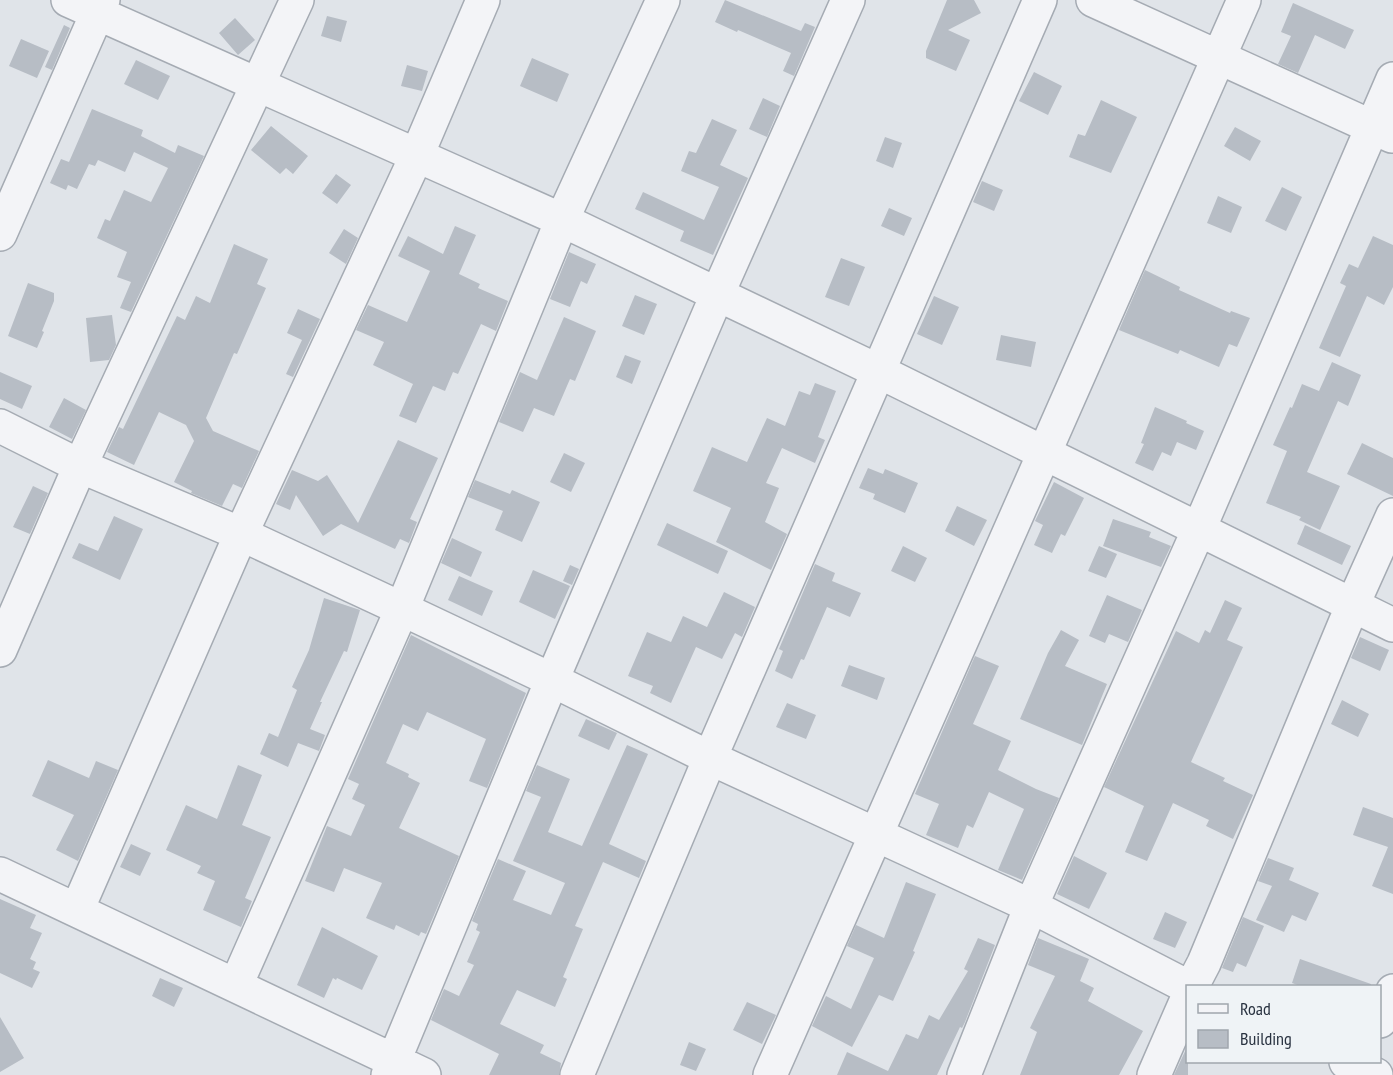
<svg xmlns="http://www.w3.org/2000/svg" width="1393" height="1075" font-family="'PT Sans Narrow',sans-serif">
<rect width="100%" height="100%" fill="#e0e4e9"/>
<path fill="#b7bdc5" d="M725,0L801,31L805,23L815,27L794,76L783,71L791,53L738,30L737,32L715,22Z
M947,0H974L981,13L948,30L970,40L956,71L926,58V51Z
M1293,3L1354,30L1345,49L1315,35L1298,73L1278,64L1291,36L1281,32Z
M327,16L347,21L341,42L321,36Z
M235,18L255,40L238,55L219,33Z
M64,25L70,28L52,70L45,67Z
M21,39L49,51L37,78L9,66Z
M532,58L569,74L557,102L520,86Z
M136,60L170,76L158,100L124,84Z
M407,65L428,71L422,91L401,86Z
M1034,72L1062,86L1048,115L1019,101Z
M763,98L780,106L767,137L749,129Z
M1101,100L1137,117L1111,173L1069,157L1078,134L1085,136Z
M92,109L143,130L141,136L175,153L178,145L204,156L131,312L120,308L131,282L117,277L127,252L97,238L105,219L110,221L124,190L151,202L168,168L134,152L125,172L98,160L95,166L89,164L77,189L68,185L66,190L50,183L61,159L69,162Z
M712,119L737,130L720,165L748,178L713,255L680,241L684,231L635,209L643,192L704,220L719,187L681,171L689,151L696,153Z
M271,126L308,156L293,174L286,168L280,174L251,150Z
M1235,127L1261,141L1250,161L1224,146Z
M885,137L902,143L893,168L876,161Z
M336,174L351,185L337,204L322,193Z
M982,181L1003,190L994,211L973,202Z
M1282,187L1302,197L1286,231L1265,221Z
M1218,196L1242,207L1231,233L1207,223Z
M889,208L912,218L904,236L881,226Z
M455,226L476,235L459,274L480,284L478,288L508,301L496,331L481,324L458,374L453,372L445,391L433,386L416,423L399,416L413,384L373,365L384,342L356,330L368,305L407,322L430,271L398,256L408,236L443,254Z
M344,229L358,238L346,264L329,253Z
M1373,236L1393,245V287L1384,305L1367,296L1340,357L1319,348L1346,286L1340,283L1349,264L1358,268Z
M234,244L268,259L257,284L266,288L237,354L234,353L206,418L213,431L259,451L242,488L233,484L222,506L191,493L192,491L174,482L194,441L186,425L159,412L134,465L107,452L119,427L123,429L177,316L185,320L196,296L210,303Z
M569,252L596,264L587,284L581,281L570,307L550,299Z
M841,258L865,267L849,306L825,297Z
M1145,270L1180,287L1179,290L1230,313L1231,311L1250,318L1237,347L1229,344L1219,367L1180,350L1178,354L1119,330Z
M28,283L54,293V301L42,331L44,332L37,348L8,336Z
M635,295L657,304L644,335L622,326Z
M934,296L959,307L942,345L917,334Z
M298,309L320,319L293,377L286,374L302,340L287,333Z
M112,315L116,345L109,360L90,362L86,318Z
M564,317L596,331L575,381L570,379L554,416L534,408L523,432L499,422L520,372L537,380Z
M1001,335L1036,342L1031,367L996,360Z
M625,355L641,361L632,384L616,377Z
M1332,362L1361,375L1348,406L1338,401L1307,472L1340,486L1320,530L1299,520L1301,517L1266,503L1287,451L1273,445L1290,407L1292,408L1302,384L1319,391Z
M0,372L32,386L22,409L0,399Z
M815,383L836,391L818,437L825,440L815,463L782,448L766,483L779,488L765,522L787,534L771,570L716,542L731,508L693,491L712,447L747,462L767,418L785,426L799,391L810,395Z
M64,398L86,410L72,439L49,427Z
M1155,407L1187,421L1186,423L1204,431L1196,450L1177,442L1171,456L1162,452L1153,471L1135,463L1144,444L1141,443Z
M398,440L438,458L410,519L417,522L409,543L400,539L395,549L341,524L323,536L296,495L290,510L276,504L292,470L318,481L327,475L358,523Z
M1362,443L1393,458V496L1347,474Z
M564,453L585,463L571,492L550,482Z
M868,468L883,474L885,469L918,483L905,513L873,499L875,494L859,488Z
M475,480L510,494L512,490L540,502L522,542L495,530L503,511L468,497Z
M1054,482L1084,498L1065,536L1061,534L1052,553L1034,545L1043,525L1035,521Z
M33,486L48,493L30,534L13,527Z
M957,506L987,520L974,546L945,531Z
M114,516L143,529L120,580L72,558L79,543L98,551Z
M1113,519L1151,532L1149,537L1171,546L1161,567L1103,546Z
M667,523L728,551L718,574L657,545Z
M1305,525L1351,546L1342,565L1297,544Z
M452,538L482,552L471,577L441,563Z
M903,546L927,558L915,582L891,571Z
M1099,546L1117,554L1106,578L1088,571Z
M815,564L835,573L832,581L861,593L850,617L827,607L804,660L801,659L792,679L775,671L783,651L779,649Z
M570,565L579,569L572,585L563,581Z
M533,570L570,586L555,619L519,602Z
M459,576L493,591L482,616L448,600Z
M724,592L755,607L742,637L735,633L722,659L696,647L671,703L650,693L653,686L628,676L647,632L671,642L683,616L707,627Z
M1107,595L1142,610L1128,642L1109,634L1105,643L1089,636Z
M324,598L360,610L347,652L344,651L320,702H322L310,729L325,735L319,751L298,743L288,767L260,754L269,733L278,737L297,690L292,687L309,650Z
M1225,600L1242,608L1227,640L1243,647L1191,762L1225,778L1223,781L1253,795L1233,839L1206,826L1209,820L1173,803L1147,861L1125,852L1144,806L1104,787L1176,631L1199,643L1205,630L1210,633Z
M1061,630L1079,640L1065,666L1107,684L1082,745L1020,719L1048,653Z
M411,635L526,693L487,788L469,781L486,739L427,712L418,731L403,724L386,763L409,774L408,777L420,783L399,828L459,856L426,934L421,932L419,936L396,925L394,930L366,918L382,883L344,868L334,892L305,881L327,826L351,836L365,805L352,799L359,784L348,779Z
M1360,637L1389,650L1380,671L1351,658Z
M975,656L999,666L973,724L1011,741L998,770L1036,789L1059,798L1022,880L998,870L1024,809L989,792L973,828L967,825L958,848L926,835L939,804L915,794Z
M849,665L885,678L877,700L841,686Z
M1342,700L1369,714L1358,737L1331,724Z
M787,703L816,715L806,739L776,727Z
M586,719L617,733L609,750L578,736Z
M627,745L648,754L609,844L646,861L639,878L603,862L575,926L583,929L563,977L567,979L555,1007L517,990L500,1024L544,1045L540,1053L561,1063L559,1075H489L499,1054L431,1020L444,989L459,996L474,965L467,962L480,932L476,930L478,924L472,921L498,859L526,871L513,900L551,915L565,883L513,861L541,797L526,791L537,765L570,779L548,832L582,846Z
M48,760L89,778L96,761L118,770L78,861L56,850L74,815L32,796Z
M238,765L262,775L242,825L271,837L245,898L252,901L241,927L203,910L215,881L197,873L201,866L166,850L186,805L217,819Z
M1363,807L1393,818V894L1372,886L1388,847L1353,835Z
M131,844L151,853L140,876L120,867Z
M1074,856L1107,873L1089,909L1057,894Z
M1268,858L1294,868L1289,880L1319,893L1306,921L1292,915L1284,932L1256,920L1272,886L1258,881Z
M906,882L936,894L913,951L915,952L893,1001L879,995L852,1047L812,1026L826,996L851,1009L874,958L847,946L856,925L884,938Z
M0,899L36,915L30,928L42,933L30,959L36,962L33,969L40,972L32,988L0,973Z
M1165,912L1187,922L1175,948L1153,939Z
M1243,917L1264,926L1246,967L1237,963L1233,972L1222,968Z
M322,927L378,956L362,990L337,978L336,980L333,978L324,998L297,985Z
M978,938L995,945L965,1022L962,1028L960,1027L937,1075H837L847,1052L888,1071L906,1034L918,1039L929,1015L939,1020L968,971L964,969Z
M1038,938L1089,959L1080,981L1094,988L1088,1001L1143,1031L1119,1075H1020L1037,1032L1030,1028L1055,976L1028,965Z
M1300,959L1371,984V987H1303L1292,983Z
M160,978L183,988L174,1007L152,996Z
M747,1002L776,1015L762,1044L733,1030Z
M0,1017L24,1058L0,1072Z
M689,1042L706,1049L696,1071L680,1065Z
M1188,1045V1075H1174Z"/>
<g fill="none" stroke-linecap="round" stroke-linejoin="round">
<g stroke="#a5abb3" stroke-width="36">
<path id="minor" d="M68,0L562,220L878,371L1393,625
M1093,0L1392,136
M0,234L103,0
M0,426L80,466L241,534L402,609L552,680L710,758L1031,906L1188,987
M0,650L80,466L297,0
M0,874L424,1075
M77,910L241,534L417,155L483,0
M236,985L402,609L562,220L663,0
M1192,986L1204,963L1353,604L1393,515
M1380,1021L1393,991
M1346,1062L1376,1075
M388,1075L552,680L717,295L848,0
M577,1075L710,758L1040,0
M770,1075L1244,0
M964,1075L1031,906L1199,529L1393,79
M1154,1075L1188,997"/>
</g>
<use href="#minor" stroke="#f3f4f7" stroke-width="33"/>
</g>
<rect x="1186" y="985" width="195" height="78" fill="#eff3f6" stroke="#a0a6ad" stroke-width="1.5"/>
<rect x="1198" y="1004" width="30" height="9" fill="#f3f4f7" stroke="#a0a6ad" stroke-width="1.5"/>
<text x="1240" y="1015" font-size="18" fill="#293240">Road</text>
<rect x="1198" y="1030" width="30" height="18" fill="#b7bdc5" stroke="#a0a6ad" stroke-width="1.5"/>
<text x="1240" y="1045" font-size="18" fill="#293240">Building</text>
</svg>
